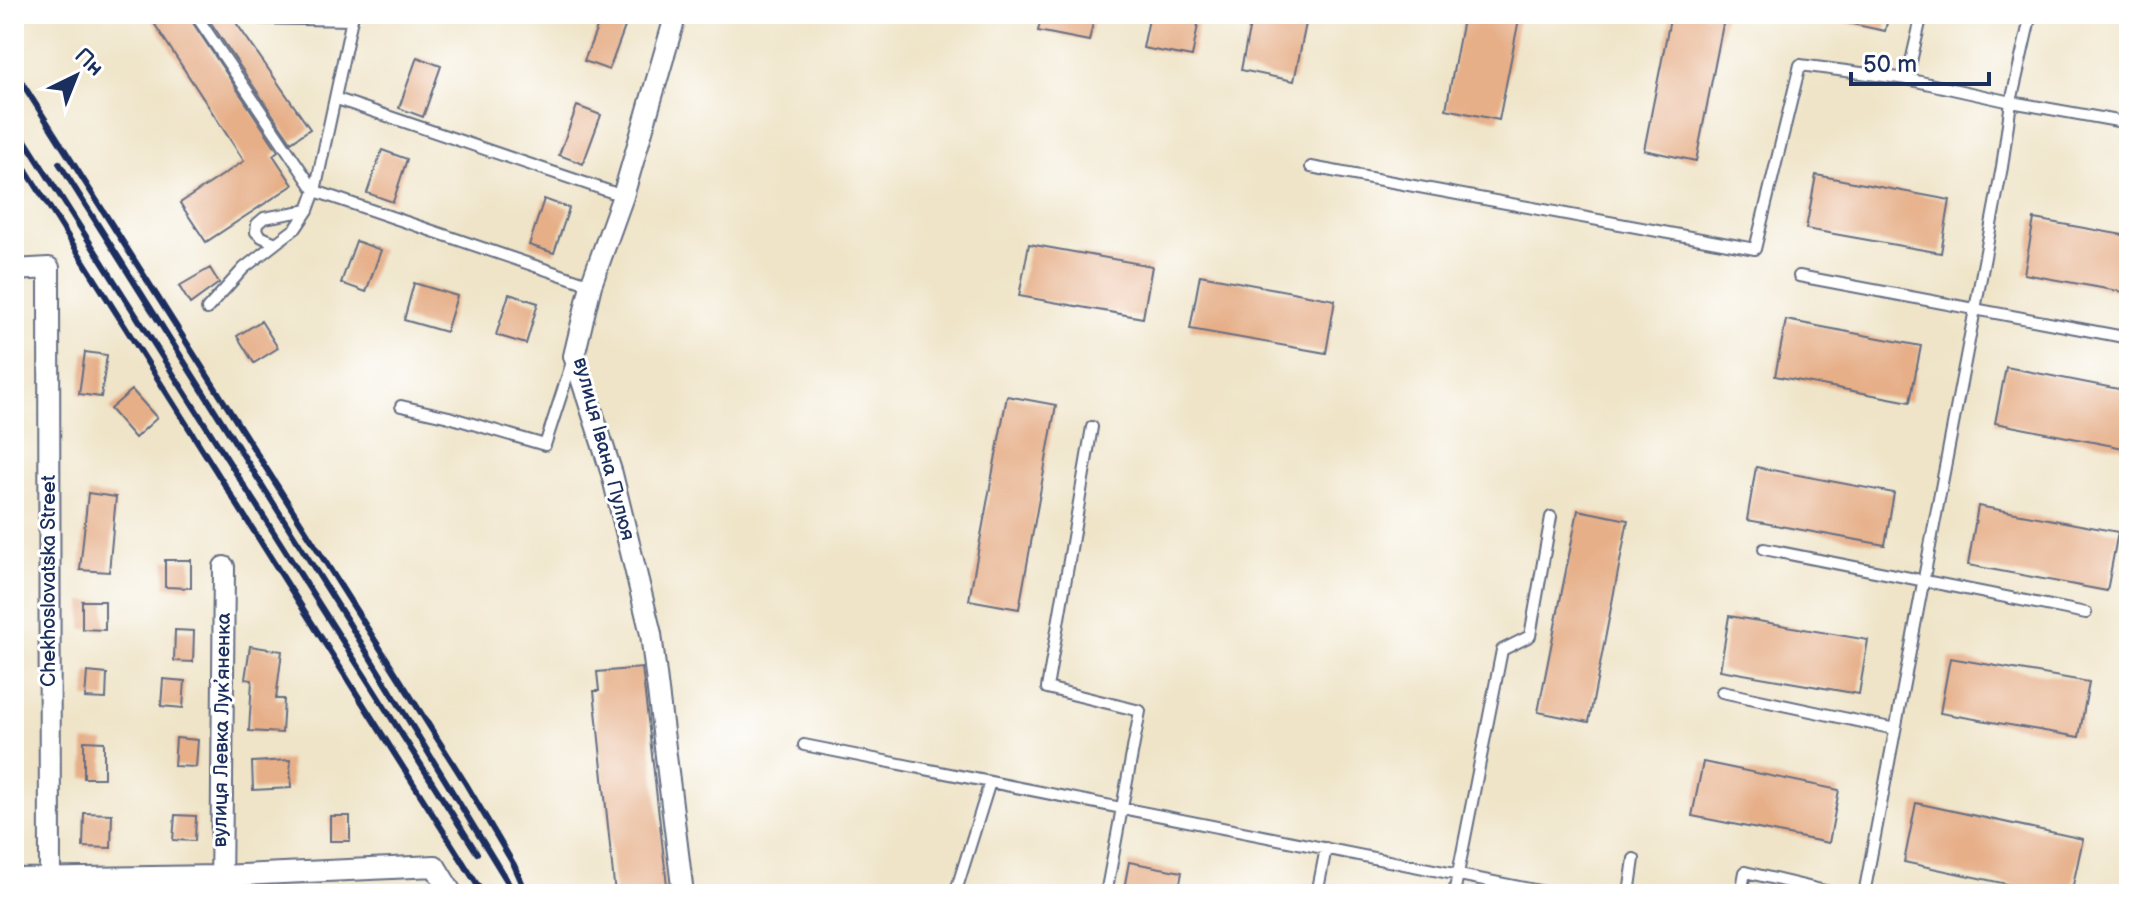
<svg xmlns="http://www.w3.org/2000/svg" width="2143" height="908" font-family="'Balsamiq Sans',sans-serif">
<rect width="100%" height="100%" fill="#fff"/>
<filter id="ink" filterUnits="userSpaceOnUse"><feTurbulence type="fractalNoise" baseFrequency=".0125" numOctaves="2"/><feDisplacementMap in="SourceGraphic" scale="16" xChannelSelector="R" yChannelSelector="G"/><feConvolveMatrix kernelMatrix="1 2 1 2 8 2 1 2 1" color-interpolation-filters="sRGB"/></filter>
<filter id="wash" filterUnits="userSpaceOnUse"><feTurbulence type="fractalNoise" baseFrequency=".006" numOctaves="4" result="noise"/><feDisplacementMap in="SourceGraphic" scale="32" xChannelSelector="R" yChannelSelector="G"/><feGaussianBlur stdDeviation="1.8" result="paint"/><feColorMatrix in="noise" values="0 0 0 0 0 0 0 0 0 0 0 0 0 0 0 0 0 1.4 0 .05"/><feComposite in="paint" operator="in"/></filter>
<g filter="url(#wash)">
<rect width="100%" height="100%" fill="#efe4c8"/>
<g id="blocks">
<path fill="#e6af88" d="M148,14H187L278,151L273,155L293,185L206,242L180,203L244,161Z
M205,14H230L310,129L291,142Z
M1042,14H1095L1089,41L1038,31Z
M1150,14H1200L1192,57L1143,48Z
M1252,14H1308L1294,81L1241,70Z
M1464,14H1520L1499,120L1446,109Z
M1671,14H1725L1696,161L1644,150Z
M1838,14H1889L1885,31L1838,21Z
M602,15L626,24L609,70L584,61Z
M417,57L441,66L423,117L399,108Z
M577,106L601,115L583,164L559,155Z
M382,150L407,159L393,202L367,193Z
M1816,175L1950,200L1941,253L1806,229Z
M544,199L569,208L554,253L529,245Z
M2034,219L2129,236V293L2024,274Z
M356,241L381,250L366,292L341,283Z
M1029,244L1152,266L1143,318L1019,296Z
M210,268L219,283L190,304L179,286Z
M1200,275L1335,300L1326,353L1190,329Z
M414,283L457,296L446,332L404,320Z
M509,294L538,303L526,344L496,335Z
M1786,320L1921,346L1910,402L1775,376Z
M261,321L278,348L254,363L237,336Z
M85,352L107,355L101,397L79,394Z
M2006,367L2129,391V449L1995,423Z
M132,390L157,418L135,438L110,409Z
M1007,396L1056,405L1019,609L969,600Z
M1756,467L1894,493L1885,545L1747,520Z
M88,493L116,497L109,572L80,570Z
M1978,506L2118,532L2107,591L1968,565Z
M1578,510L1628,520L1589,722L1538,712Z
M165,560H191V588L165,587Z
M82,601H105V630L82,629Z
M1729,616L1868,640L1859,694L1720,670Z
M175,630L194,631L193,662L174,661Z
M250,646L282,651L276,699H284L282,733L249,731L252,680L245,679Z
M1950,658L2089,682L2079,737L1940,713Z
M642,668L668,894H615L594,691H599L597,672Z
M87,672L107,674L106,699L85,698Z
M163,679L185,681L183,708L161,706Z
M176,738L198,740L196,767L174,766Z
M84,741L104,742V778H84Z
M290,760L291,788L253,790L252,762Z
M1703,762L1839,790L1829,843L1692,816Z
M1916,803L2083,839L2071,894H2054L1904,862Z
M84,813L112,814L111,848L83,847Z
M175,815L196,816L195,841L173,840Z
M330,816H350V841H330Z
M1129,862L1182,872L1178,894H1123Z"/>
</g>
</g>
<g filter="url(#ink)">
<use href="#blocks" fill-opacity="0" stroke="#656e83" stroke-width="2"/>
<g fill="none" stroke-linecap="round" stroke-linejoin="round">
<g stroke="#656e83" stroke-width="14">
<path id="service" d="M195,14L315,191L591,285
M253,18L352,20
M1907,79L1922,14
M337,99L623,196
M1311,167L1755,249L1800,65L1907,79L2011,102L2129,123
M308,210L264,218L257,224L256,232L262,237L276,243L296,228L308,210L315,191L353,14
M1799,276L2129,338
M207,309L244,268L276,243
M401,406L449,417L545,445L572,362
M1092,427L1047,688L1140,711L1106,894
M1764,549L2086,613
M1722,692L1895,729
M804,745L1555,894
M955,894L990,782
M1317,894L1326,848
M1454,894L1502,650L1530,636L1551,517
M1629,894L1634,859
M1741,894L1745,872L1838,894
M1864,894L2002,167L2011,102L2031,14"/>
</g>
<g stroke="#656e83" stroke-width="24">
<path id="minor" d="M676,14L623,196L591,285L574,356L612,474L651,634L683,894
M14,270L49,268L50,894
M14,879L220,876L435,866L452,894
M221,894L224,567"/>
</g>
<use href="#service" stroke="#fff" stroke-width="10"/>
<use href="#minor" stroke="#fff" stroke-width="20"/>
<path stroke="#1b2f5e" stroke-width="6" d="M14,70L466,784L514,865L527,894
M14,123L477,853
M14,151L483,894
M59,163L347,620L515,894"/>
</g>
</g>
<g text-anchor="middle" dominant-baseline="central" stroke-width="6" stroke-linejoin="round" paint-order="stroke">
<g font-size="20" fill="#1b2f5e" stroke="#fff">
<text transform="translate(604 449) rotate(75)">вулиця Івана Пулюя</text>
<text transform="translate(49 581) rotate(-90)">Chekhoslovatska Street</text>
<text transform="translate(222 730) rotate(-89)">вулиця Левка Лукʼяненка</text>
</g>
</g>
<rect width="2143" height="908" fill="none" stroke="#fff" stroke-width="48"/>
<g transform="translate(76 76) rotate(43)" stroke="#ffffff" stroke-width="6" paint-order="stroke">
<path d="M0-6L14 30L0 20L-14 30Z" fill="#1b2f5e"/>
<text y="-12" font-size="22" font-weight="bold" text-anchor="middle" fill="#1b2f5e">Пн</text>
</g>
<path d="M1851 72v12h138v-12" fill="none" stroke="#1b2f5e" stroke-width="4"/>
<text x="1863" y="72" font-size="24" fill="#1b2f5e" stroke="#ffffff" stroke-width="6" paint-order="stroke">50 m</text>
</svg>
